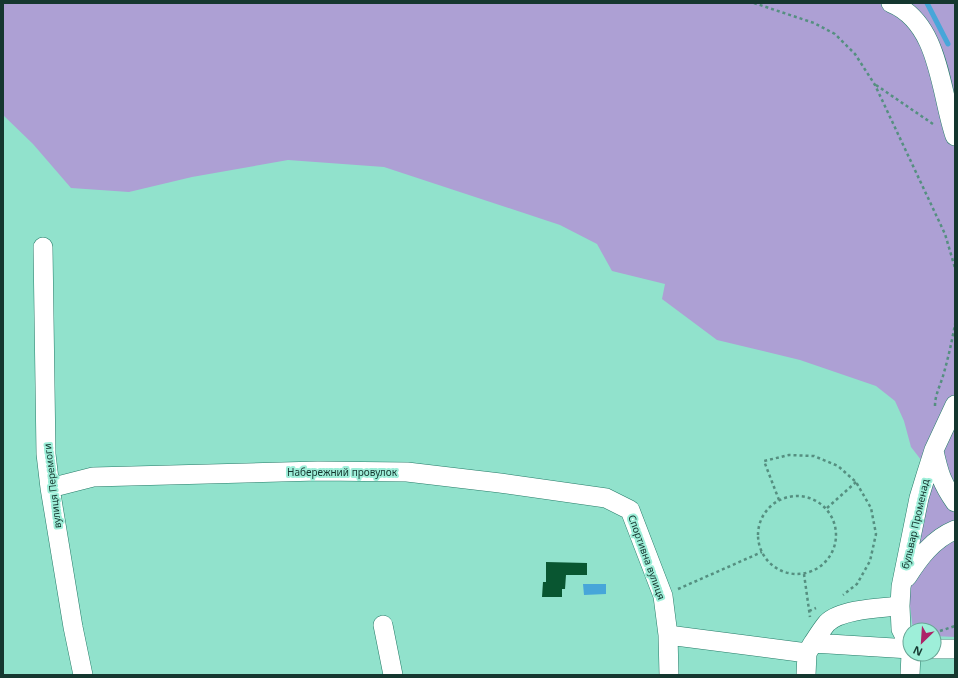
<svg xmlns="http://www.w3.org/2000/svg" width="958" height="678" font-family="'Noto Sans',sans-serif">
<rect width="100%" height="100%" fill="#91e2cc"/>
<path fill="#ada0d4" d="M3,3H955V637L934,636V630H913L908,589L932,474L911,447L904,421L895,401L876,386L800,360L717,340L662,299L665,284L612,271L597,244L560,225L384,167L288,160L192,177L129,192L71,188L33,144L3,115Z"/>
<path fill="#47a6d9" d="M583,584H606V594L584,595Z"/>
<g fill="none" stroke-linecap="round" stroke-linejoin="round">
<path stroke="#47a6d9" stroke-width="5" d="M927,3L948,44"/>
</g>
<path fill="#095631" d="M546,562L587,563V575H566L565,589H562V597H542L543,582H546Z"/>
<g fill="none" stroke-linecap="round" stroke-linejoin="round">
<g stroke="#257b68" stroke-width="20">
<path id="minor" d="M891,3C940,23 940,92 955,136
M43,247L46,454L50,488L73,627L83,675
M934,451C939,474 942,483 955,502
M50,488L93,477L318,471L407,472L500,483L606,498L630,510L663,596L668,635L669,675
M907,577C919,558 933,539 955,530
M383,625L393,675
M668,635L807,653
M813,643C817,637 822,629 827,623C841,609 881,608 900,606
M910,647L901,629L900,606L901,587L919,498L926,475L934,450L955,405
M934,649H955
M806,675L807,653L813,643L910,649
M910,675L911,654"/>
</g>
<path stroke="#558f80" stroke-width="2.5" stroke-dasharray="3 3" stroke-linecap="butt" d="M754,3L814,23L835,34L855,54L875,85L945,234L955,268
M876,85L933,124
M935,406C935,395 940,386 943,376C948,359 952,341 955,324
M758 535a39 39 0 1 1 78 0a39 39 0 1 1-78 0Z
M779,500L764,461L789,455L814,456L838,466L856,482L871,508L876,534L870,561L857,584L843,595
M827,508L856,482
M804,574L810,617
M678,589L762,552
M809,611L816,608
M940,631L955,626"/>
<use href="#minor" stroke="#fff" stroke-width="19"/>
</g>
<g text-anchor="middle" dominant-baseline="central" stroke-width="4" stroke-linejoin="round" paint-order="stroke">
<g font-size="10" fill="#15372f" stroke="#9eefd9">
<text x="342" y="472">Набережний провулок</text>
<text transform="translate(52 486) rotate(-97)">вулиця Перемоги</text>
<text transform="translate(915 524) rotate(-77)">бульвар Променад</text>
<text transform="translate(647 557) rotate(70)">Спортивна вулиця</text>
</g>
</g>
<rect width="958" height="678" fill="none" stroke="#15372f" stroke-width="8"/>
<g transform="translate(922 642) rotate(205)"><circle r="19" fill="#9eefd9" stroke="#67a595"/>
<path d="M0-3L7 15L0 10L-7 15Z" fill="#ad2468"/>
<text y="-6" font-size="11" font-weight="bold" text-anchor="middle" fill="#15372f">N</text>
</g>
</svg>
